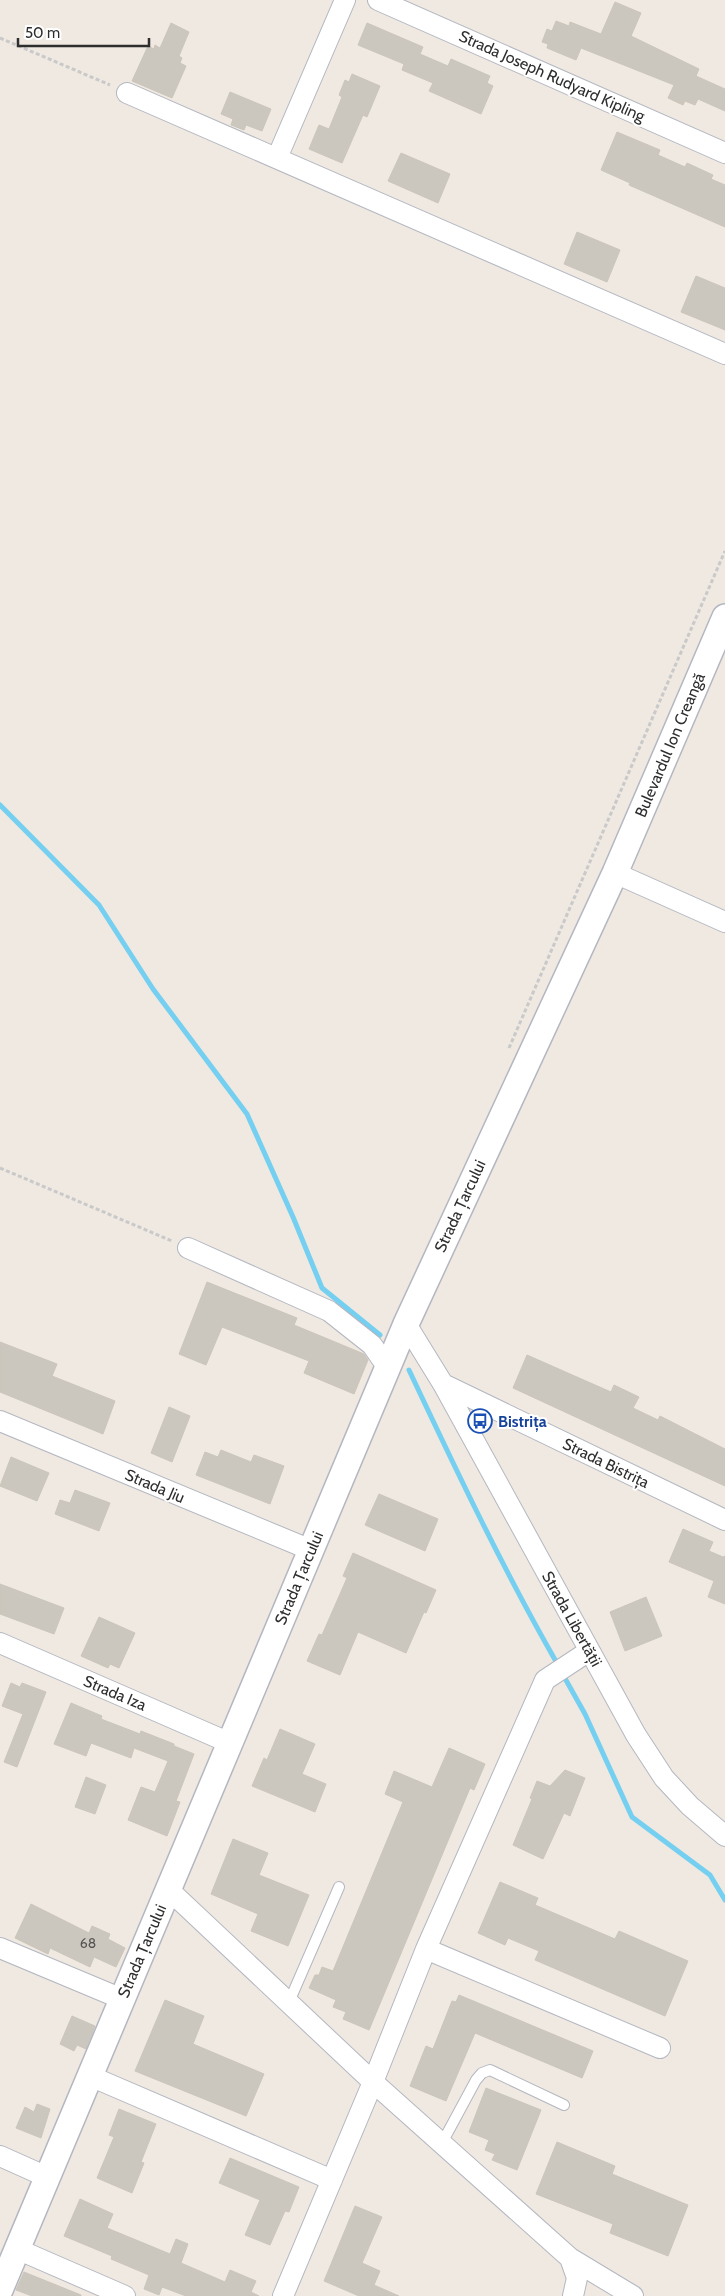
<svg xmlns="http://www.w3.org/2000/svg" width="725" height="2296" font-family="Cabin,sans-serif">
<rect width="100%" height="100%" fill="#efe9e1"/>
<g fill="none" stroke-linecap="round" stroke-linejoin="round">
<path stroke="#75cff0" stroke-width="5" d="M0,805L99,905L153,989L247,1114L293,1217L322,1288L380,1335
M409,1370C456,1470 503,1569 558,1665
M562,1673L585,1714L632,1817L710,1875L725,1900"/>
</g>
<path fill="#cbc7bf" stroke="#cbc5ba" d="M615,2L641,13L631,36L699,69L696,76L725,89V111L698,99L695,105L685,101L683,105L668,98L674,85L581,48L576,60L547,48L548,44L542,42L547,29L552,31L556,21L569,26L570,22L601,34Z
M171,23L189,32L179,56L182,58L180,63L186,66L172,98L132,81L148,46L154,49L155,45L160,48Z
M367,23L423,47L420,54L448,66L451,59L490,76L487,83L493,86L481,114L429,91L433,83L402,70L404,64L358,45Z
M352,74L380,86L367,117L363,115L342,163L309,149L319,125L329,129L342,97L339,95L345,80L349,82Z
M230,92L271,109L262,131L246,125L244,130L231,125L233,119L221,114Z
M617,132L660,150L658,155L685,167L687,163L713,175L711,179L725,185V227L629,185L630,183L601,170Z
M401,153L450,174L438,203L388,181Z
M577,232L620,250L607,282L564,264Z
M696,276L725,288V330L681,312Z
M207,1282L297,1318L294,1325L364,1354L368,1360L354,1394L304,1373L309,1361L222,1327L206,1365L179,1354Z
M0,1342L57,1364L52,1376L115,1401L103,1434L0,1392Z
M527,1355L611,1392L614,1385L639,1397L633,1408L658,1420L660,1416L725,1449V1486L513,1388Z
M169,1407L190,1416L172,1462L151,1453Z
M221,1450L251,1462L254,1455L284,1466L270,1504L196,1475L205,1452L218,1457Z
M11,1457L49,1473L37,1501L0,1486Z
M75,1490L110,1503L99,1531L55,1514L60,1500L70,1503Z
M379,1494L438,1519L425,1551L365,1525Z
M683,1529L713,1542L709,1551L723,1557L725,1556V1604L708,1597L714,1581L669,1562Z
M353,1553L436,1590L426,1613L424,1612L406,1653L358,1632L340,1675L307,1661L319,1634L322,1635L347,1578L343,1576Z
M0,1584L64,1608L54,1634L0,1614Z
M646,1597L662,1636L625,1651L610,1612Z
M99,1617L135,1633L119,1668L110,1664L108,1668L81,1656Z
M11,1683L20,1687L22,1683L46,1692L17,1767L4,1762L23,1714L2,1706Z
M71,1703L102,1716L101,1719L140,1734L141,1731L174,1744V1746L194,1754L176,1801L180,1802L167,1836L128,1820L141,1787L155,1792L168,1761L134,1748L131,1758L91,1743L86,1756L54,1744Z
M280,1729L315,1744L302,1774L326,1784L315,1812L252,1786L264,1758L267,1760Z
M449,1748L485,1764L474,1790L470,1788L369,2030L343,2019L346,2012L333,2007L336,2000L309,1988L315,1975H319L322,1967L333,1971L403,1802L385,1794L394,1771L432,1787Z
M565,1770L585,1778L570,1816L564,1813L543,1859L513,1845L532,1799L530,1798L537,1781L550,1786Z
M86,1777L106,1785L95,1814L75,1807Z
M233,1839L268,1853L259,1875L309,1895L288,1946L251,1931L258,1914L211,1894Z
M500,1882L538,1898L535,1905L615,1939L619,1931L688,1961L665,2016L535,1960L539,1951L508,1938L505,1945L478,1933Z
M31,1904L89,1933L92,1926L110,1934L108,1939L125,1948L116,1967L94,1957L90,1967L50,1948L48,1954L15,1938Z
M459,1995L593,2051L582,2078L475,2033L446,2101L410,2086L426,2046L433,2049L452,2001L456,2002Z
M165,2000L204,2016L193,2044L264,2074L246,2116L135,2071Z
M72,2016L95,2026L86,2049L77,2045L74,2051L60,2044Z
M486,2088L541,2110L517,2170L492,2160L495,2154L485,2150L489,2140L469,2132Z
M37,2104L50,2109L41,2138L16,2128L25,2107L34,2112Z
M119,2109L156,2124L141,2162L144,2163L132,2193L97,2178L114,2137L109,2135Z
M557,2142L615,2166L612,2174L688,2205L668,2256L610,2233L613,2224L536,2194Z
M230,2158L299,2187L289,2212L285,2211L270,2245L245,2235L260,2200L219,2183Z
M80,2199L113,2214L107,2228L170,2254L176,2239L188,2244L181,2263L225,2282L230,2270L256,2281L251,2292L259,2296H186L162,2287L159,2295L144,2289L149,2275L111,2259L112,2256L64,2236Z
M355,2206L382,2217L362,2263L380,2271L374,2285L399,2296H359L324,2281Z
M24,2272L81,2295V2296H32L16,2290Z"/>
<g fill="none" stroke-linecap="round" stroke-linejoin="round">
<g stroke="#b4b7c1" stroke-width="12">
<path id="service" d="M289,2002L339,1887
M442,2143L476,2080L482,2073L490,2070L564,2105"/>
</g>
<g stroke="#b4b7c1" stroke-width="22">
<path id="minor" d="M378,0L725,153
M127,93L725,354
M277,158L345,0
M615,873L725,922
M188,1248L329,1311L372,1345L388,1368
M406,1324L443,1384L725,1520
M443,1384L636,1735L664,1778L690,1806L725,1836
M0,1421L311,1550
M0,1643L230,1743
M168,1889L373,2082L570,2258L577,2278L573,2296
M0,1948L122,1999
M426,1949L660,2048
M90,2076L332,2180
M0,2156L47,2177
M17,2249L125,2296
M570,2258L633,2296
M283,2296L373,2082L426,1949L545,1680L589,1651"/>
</g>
<g stroke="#b4b7c1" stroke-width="28">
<path id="tertiary" d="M0,2290L406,1324L615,873L725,617"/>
</g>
<path stroke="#c9c9c9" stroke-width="3" stroke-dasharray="4 2.5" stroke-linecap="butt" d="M0,38L110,85
M509,1048L725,551
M0,1168L172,1241"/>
<use href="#service" stroke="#fff" stroke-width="10"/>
<use href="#minor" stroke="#fff" stroke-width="20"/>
<use href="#tertiary" stroke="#fff" stroke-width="25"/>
</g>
<defs>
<g id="bus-ring" transform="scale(1.25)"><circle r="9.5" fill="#fff" stroke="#1a4fb4" stroke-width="1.5"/><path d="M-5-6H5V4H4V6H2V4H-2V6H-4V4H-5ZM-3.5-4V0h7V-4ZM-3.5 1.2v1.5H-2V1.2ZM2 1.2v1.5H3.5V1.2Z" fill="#1a4fb4"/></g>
</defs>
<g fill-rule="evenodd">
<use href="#bus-ring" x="480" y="1421"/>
</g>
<g text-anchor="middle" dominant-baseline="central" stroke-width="4" stroke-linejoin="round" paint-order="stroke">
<g font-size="14" fill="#555452">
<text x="88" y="1943">68</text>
</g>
<g font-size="16" fill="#2e2e2e" stroke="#fff">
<text transform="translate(552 76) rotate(24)">Strada Joseph Rudyard Kipling</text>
<text transform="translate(670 745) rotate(-67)">Bulevardul Ion Creangă</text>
<text transform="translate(460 1206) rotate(-65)">Strada Țarcului</text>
<text transform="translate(606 1463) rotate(26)">Strada Bistrița</text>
<text transform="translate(155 1486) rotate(23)">Strada Jiu</text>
<text transform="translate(299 1578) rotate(-67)">Strada Țarcului</text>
<text transform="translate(572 1619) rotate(61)">Strada Libertății</text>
<text transform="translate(115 1693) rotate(23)">Strada Iza</text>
<text transform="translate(142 1951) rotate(-67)">Strada Țarcului</text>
</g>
<g font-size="16" font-weight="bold" fill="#164399" stroke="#fff" text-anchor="start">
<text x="498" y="1421">Bistrița</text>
</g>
</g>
<path d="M18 38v8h131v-8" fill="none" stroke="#2e2e2e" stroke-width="2.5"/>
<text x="25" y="38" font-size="15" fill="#2e2e2e" stroke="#ffffff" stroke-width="4" paint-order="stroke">50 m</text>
</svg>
